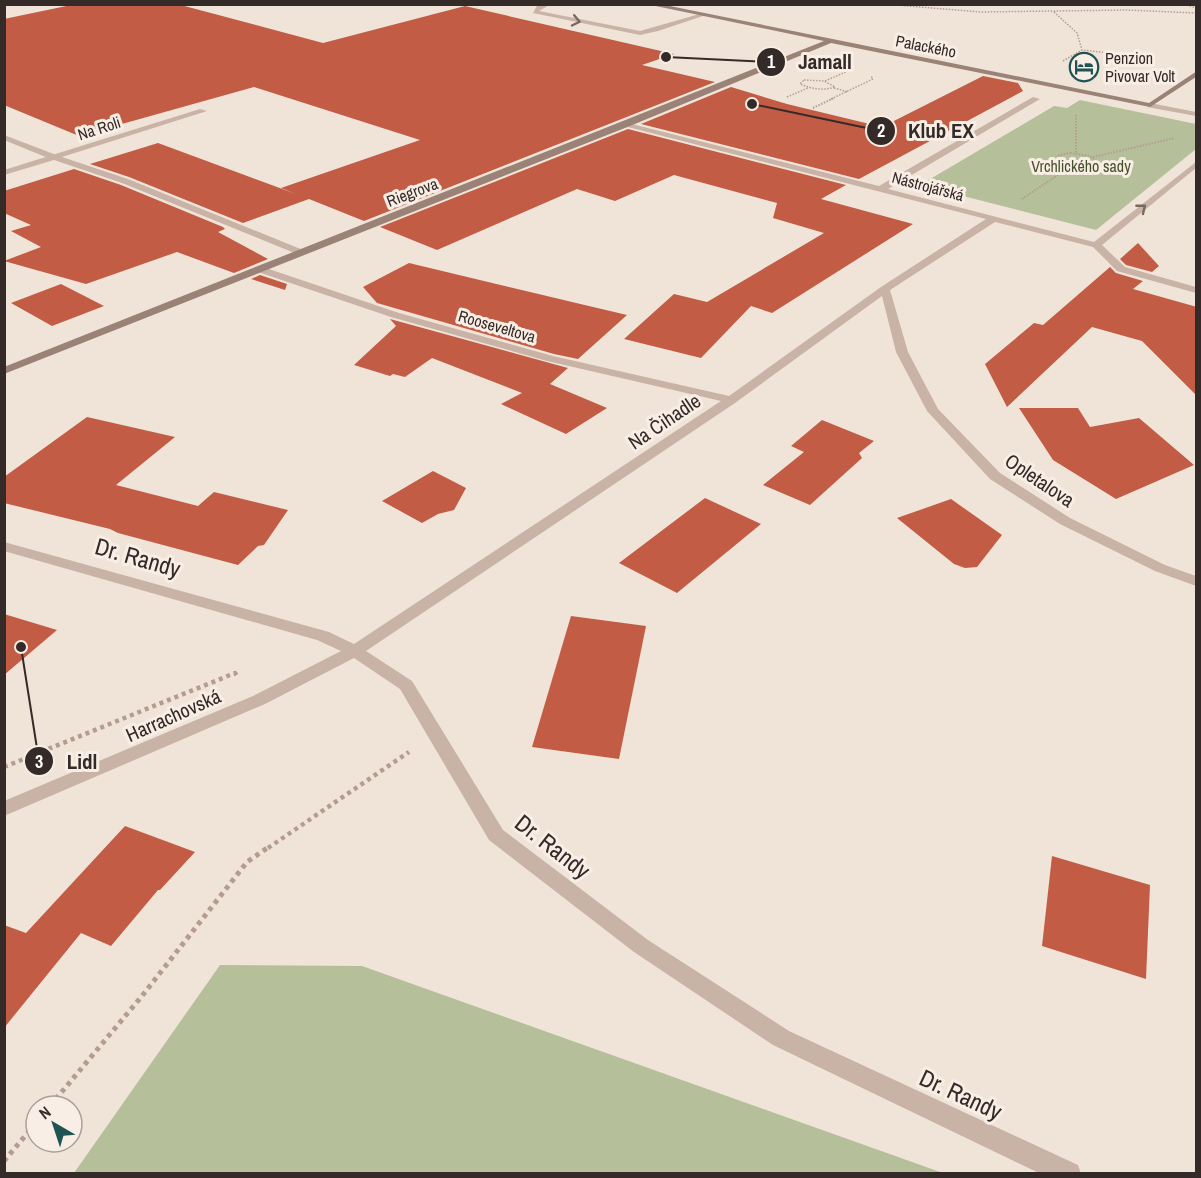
<svg xmlns="http://www.w3.org/2000/svg" width="1201" height="1178" font-family="'Archivo Narrow',sans-serif">
<rect width="100%" height="100%" fill="#f0e4d9"/>
<path fill="#b5bf9a" d="M1080,100L1196,124V149L1096,230L920,185L1054,106L1067,108Z
M220,965L362,966L943,1173H74Z"/>
<path fill="#c25c45" d="M76,4H177L323,43L465,6L674,54L642,65L715,82L364,221L309,199L243,223L129,177L90,164L158,143L296,194L281,188L420,140L254,87L79,136L4,105V19Z
M983,76L1018,83L1023,91L859,179L641,124L731,87L787,104L882,127Z
M628,129L846,185L821,199L913,224L772,313L751,306L701,358L624,339L674,294L707,302L824,233L773,218L777,203L674,175L615,201L577,189L437,250L380,227Z
M74,169L121,185L223,227L225,229L218,232L268,259L234,273L177,252L86,284L4,261L41,247L11,231L31,225L4,213V191Z
M1138,243L1159,266L1152,272L1126,265L1120,259Z
M409,263L572,302L627,315L578,359L554,354L377,303L363,287Z
M1110,267L1116,273L1143,281L1133,289L1197,307V396L1142,341L1092,327L1007,407L985,364L1034,323L1043,325Z
M260,275L287,284L285,290L251,279Z
M61,284L104,306L52,326L11,303Z
M390,319L568,368L550,384L607,408L566,434L501,404L522,393L432,358L405,377L393,374L390,376L354,365L396,326Z
M1019,408H1078L1090,427L1139,418L1194,465L1116,499L1053,460Z
M87,417L175,437L116,485L198,506L214,492L288,510L264,545L258,546L238,565L118,533L110,529L4,503V477Z
M822,420L874,441L859,453L862,458L810,505L763,485L804,452L791,446Z
M433,471L466,488L454,510L438,514L422,523L382,501Z
M705,498L761,524L677,593L619,563Z
M951,499L1002,535L977,567L965,568L954,564L897,518Z
M4,614L57,630L4,675Z
M571,616L646,626L619,759L532,747Z
M125,826L195,852L160,890H158L111,946L81,933L4,1028V925L26,933Z
M1052,856L1150,885L1146,979L1042,946Z"/>
<g fill="none" stroke-linecap="round" stroke-linejoin="round">
<path stroke="#b49d90" stroke-width="1.5" stroke-dasharray="1.5 1.5" stroke-linecap="butt" d="M883,4L981,12L1127,10L1196,13
M1184,4L1196,8
M1054,12L1077,33L1082,50
M1063,61L1082,50L1110,53
M804,80L824,81L835,87C823,91 812,89 800,84Z
M825,81L848,71
M834,88L848,92
M787,97L808,88
M831,99L873,79L871,76"/>
<path stroke="#b49d90" stroke-width="2" stroke-dasharray="1.5 1.5" stroke-linecap="butt" d="M813,108L834,98
M1076,115V154
M1070,153L1090,156L1099,163C1085,170 1068,169 1056,159L1059,155Z
M1093,157L1175,138
M1022,199L1070,167"/>
<path stroke="#b49d90" stroke-width="4.5" stroke-dasharray="4 4" stroke-linecap="butt" d="M4,767L235,673L238,677
M268,848L409,752"/>
<path stroke="#b49d90" stroke-width="5" stroke-dasharray="4.5 4.5" stroke-linecap="butt" d="M50,1106L142,996L247,862L270,846
M4,1161L36,1123"/>
<path fill="#c8b3a6" fill-rule="evenodd" d="M4,135L59,156L60,158L53,160L4,140Z"/>
<path fill="#c8b3a6" fill-rule="evenodd" d="M541,4H551L539,11L640,31L703,13L706,15L658,31L640,35L533,13L537,6Z
M1033,97L1040,99L888,189L1094,242L1196,162V168L1102,245L1125,267L1196,287V293L1117,271L1093,247L995,222L890,290L908,352L938,409L1000,473L1070,518L1165,565L1196,576V586L1155,571L1060,524L990,479L927,411L896,352L882,296L735,403L366,651L412,681L503,830L648,940L789,1031L1078,1165L1081,1174H1041L773,1045L634,952L489,840L400,689L354,658L265,704L4,816V801L253,696L341,651L317,640L4,551V542L329,632L354,644L721,401L547,361L391,317L255,271V267H263L399,313L553,356L729,396L881,287L986,219L624,126V122L879,186Z
M1150,103L1196,112V116L1147,107Z
M200,109L207,111L62,157L128,179L303,250V254H297L122,183L54,160L4,175V170Z"/>
<path fill="#9b8277" fill-rule="evenodd" d="M660,4L1149,103L1194,73L1196,72V77L1150,107L831,43L630,126L4,374V367L824,41L646,4Z"/>
</g>
<defs><path id="oneway-chevron" d="M-2-3.5L2.5 0L-2 3.5" fill="none" stroke-width="1.6" stroke-linecap="round" stroke-linejoin="round" transform="scale(1.5)"/></defs>
<g stroke="#776860">
<use href="#oneway-chevron" transform="translate(576 21) rotate(12)"/>
<use href="#oneway-chevron" transform="translate(1142 208) rotate(-39)"/>
</g>
<defs>
<g id="hotel-ring" transform="scale(1.5)"><circle r="9.5" fill="#f8eee5" stroke="#1e5454" stroke-width="1.5"/><path d="M-6-4.5h1.5V1H6V5H4.5V3h-9V5H-6ZM-4 0a1.8 1.8 0 1 1 3.6 0ZM.5 0V-2.5h3Q6-2.5 6 0Z" fill="#1e5454"/></g>
</defs>
<g fill-rule="evenodd">
<use href="#hotel-ring" x="1084" y="67"/>
</g>
<g text-anchor="middle" dominant-baseline="central" stroke-width="6" stroke-linejoin="round" paint-order="stroke">
<g font-size="16" fill="#342a27" stroke="#f8eee5">
<text transform="translate(926 46) rotate(11)">Palackého</text>
<text transform="translate(99 128) rotate(-18)">Na Roli</text>
<text transform="translate(928 186) rotate(15)">Nástrojářská</text>
<text transform="translate(412 192) rotate(-21)">Riegrova</text>
<text transform="translate(497 326) rotate(16)">Rooseveltova</text>
</g>
<g font-size="16" fill="#342a27" stroke="#f8eee5" text-anchor="start">
<text x="1105" y="58">Penzion<tspan x="1105" dy="18">Pivovar Volt</tspan></text>
</g>
<g font-size="16" fill="#46522b" stroke="#f8eee5">
<text x="1081" y="166">Vrchlického sady</text>
</g>
<g font-size="20" fill="#342a27" stroke="#f8eee5">
<text transform="translate(664 421) rotate(-34)">Na Čihadle</text>
<text transform="translate(1040 480) rotate(34)">Opletalova</text>
<text transform="translate(173 715) rotate(-24)">Harrachovská</text>
</g>
<g font-size="24" fill="#342a27" stroke="#f8eee5">
<text transform="translate(138 557) rotate(16)">Dr. Randy</text>
<text transform="translate(553 846) rotate(38)">Dr. Randy</text>
<text transform="translate(961 1094) rotate(25)">Dr. Randy</text>
</g>
</g>
<path fill="none" stroke="#342a27" stroke-width="2" d="M666 57L771 62M752 104L881 131M21 647L39 761"/>
<g fill="#342a27" stroke="#f8eee5" stroke-width="2">
<circle cx="666" cy="57" r="6"/>
<circle cx="752" cy="104" r="6"/>
<circle cx="21" cy="647" r="6"/>
<circle cx="771" cy="62" r="15"/>
<circle cx="881" cy="131" r="15"/>
<circle cx="39" cy="761" r="15"/>
</g>
<g font-size="18" text-anchor="middle" font-weight="bold" fill="#fff">
<text x="771" y="68">1</text>
<text x="881" y="137">2</text>
<text x="39" y="768">3</text>
</g>
<g font-size="21" text-anchor="middle" font-weight="bold" fill="#342a27" stroke="#f8eee5" stroke-width="6" stroke-linejoin="round" paint-order="stroke">
<text x="825" y="69">Jamall</text>
<text x="941" y="138">Klub EX</text>
<text x="82" y="769">Lidl</text>
</g>
<rect width="1201" height="1178" fill="none" stroke="#342a27" stroke-width="12"/>
<g transform="translate(54 1124) rotate(321)"><circle r="28" fill="#f8eee5" stroke="#aaa099" stroke-width="1.5"/>
<path d="M0-4.5L10 22L0 15L-10 22Z" fill="#1e5454"/>
<text y="-9" font-size="16" font-weight="bold" text-anchor="middle" fill="#342a27">N</text>
</g>
</svg>
